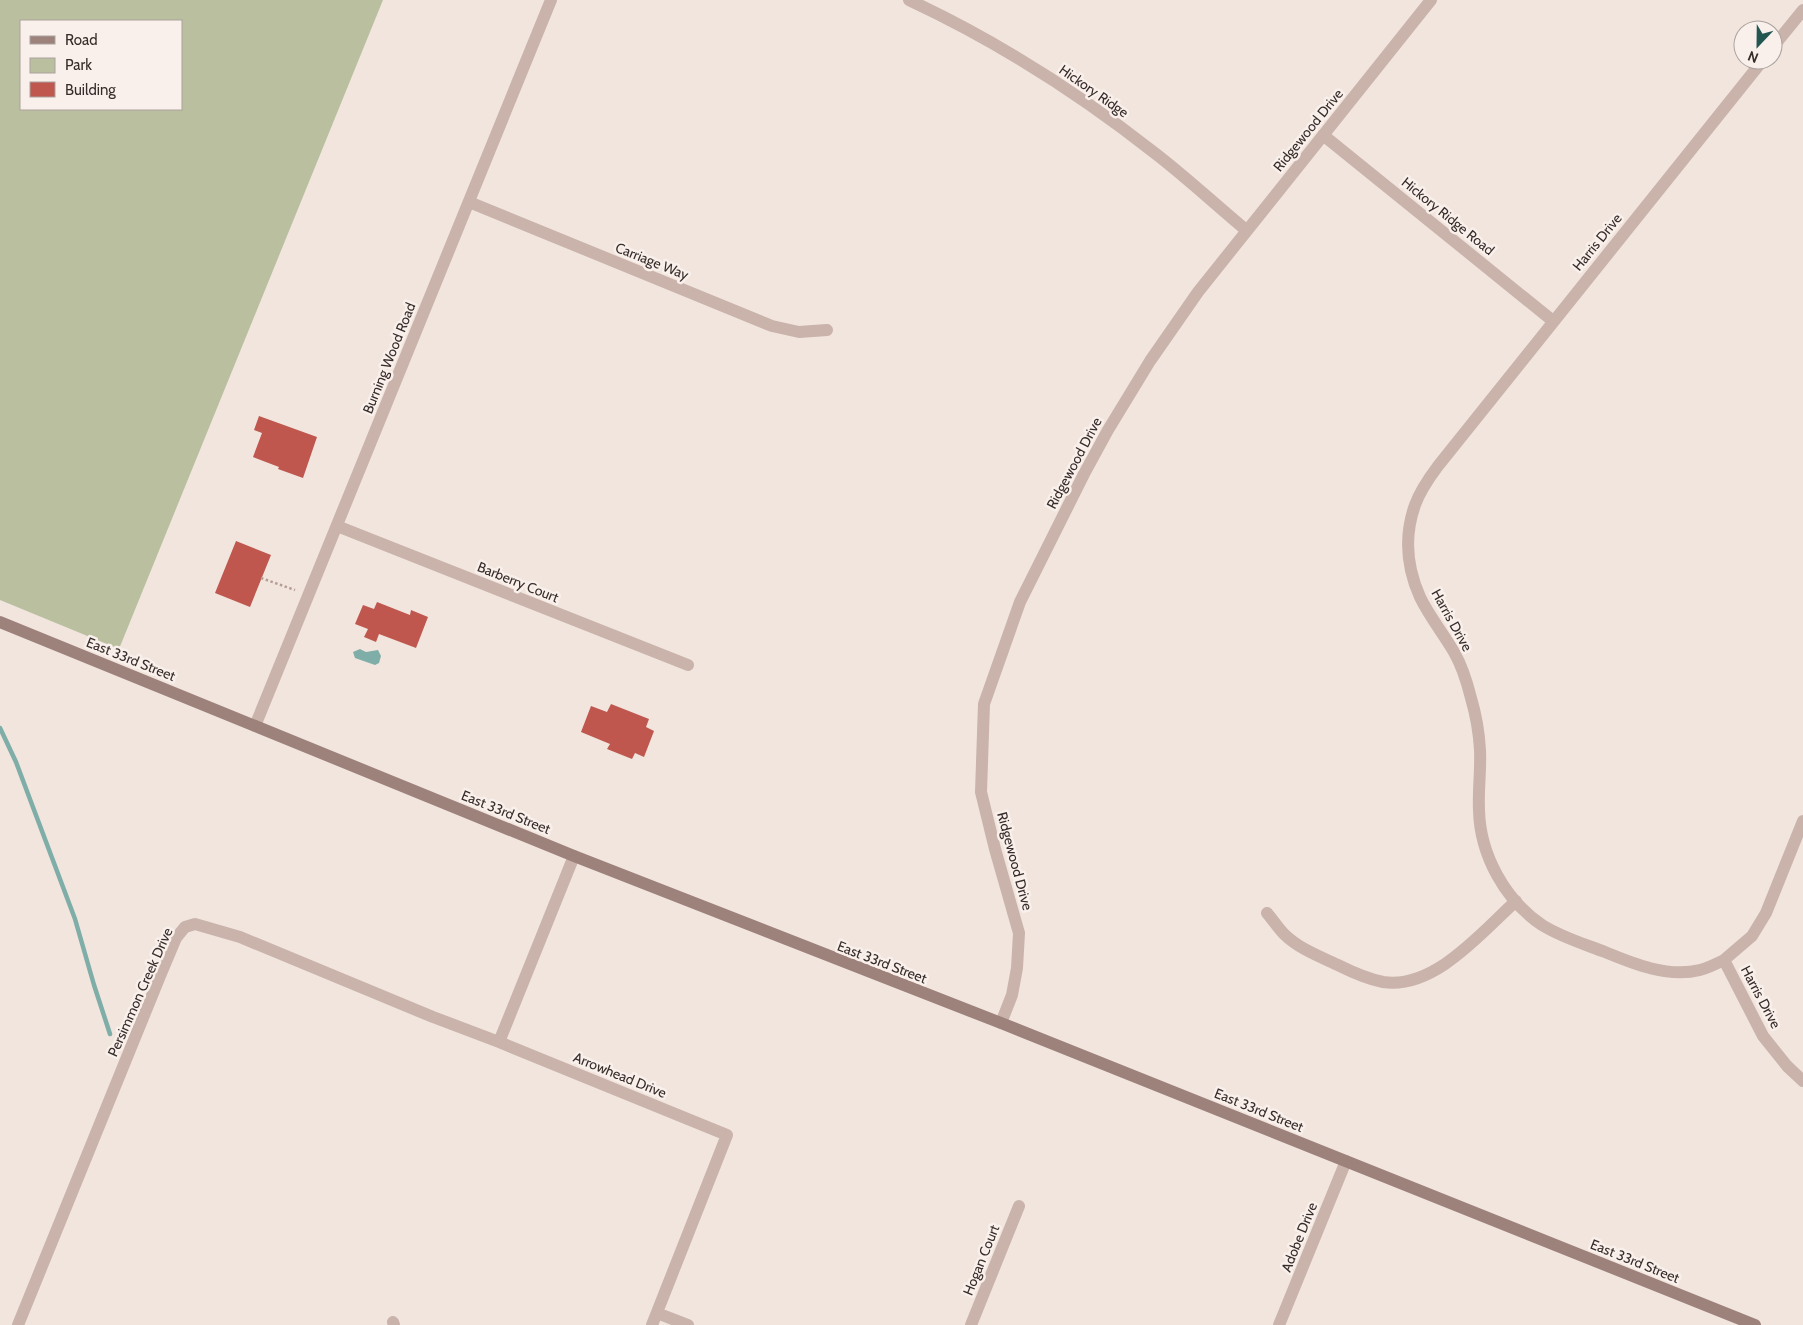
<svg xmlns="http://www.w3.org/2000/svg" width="1803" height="1325" font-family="Cabin,sans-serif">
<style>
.green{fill:#bac09f;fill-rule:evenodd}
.water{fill:#7fada7}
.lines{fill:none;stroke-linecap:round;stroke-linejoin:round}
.stream{stroke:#7fada7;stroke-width:4.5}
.building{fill:#bf574e}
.path{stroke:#b59d95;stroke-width:2.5;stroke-dasharray:2.5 2.5;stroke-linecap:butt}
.street{stroke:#c9b3ab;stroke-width:12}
.secondary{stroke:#9d827c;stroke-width:12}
.labels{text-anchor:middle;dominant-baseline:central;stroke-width:5;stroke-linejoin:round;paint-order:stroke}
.street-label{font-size:14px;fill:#372c2a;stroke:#f9f0eb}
</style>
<rect width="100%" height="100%" fill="#f1e5de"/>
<path class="green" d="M0,0H383L119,649L0,600ZM21,21H181V109H21Z"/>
<path class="water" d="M360,649L366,652L378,650L381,656L379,663L375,665L355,658L353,652Z"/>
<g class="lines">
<path class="stream" d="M0,728L16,762L75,919L94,985L110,1034"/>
</g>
<path class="building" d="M259,416L317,437L303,478L278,469L279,467L253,457L262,433L254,430Z
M236,541L271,555L250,607L215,593Z
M377,602L410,615L411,610L428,617L416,648L379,634L376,642L364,637L368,629L355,624L363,605L374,609Z
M611,704L649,719L646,727L654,731L644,757L635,753L632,759L607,749L610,744L581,732L591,706L607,712Z"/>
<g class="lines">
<path class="path" d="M261,578L295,590"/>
<path class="street" d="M909,0C997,41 1080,94 1156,154C1187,178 1216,205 1246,230
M1773,47L1803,10
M1763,60L1438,466C1429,478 1420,491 1415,505C1404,536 1407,568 1420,597C1429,616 1443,633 1454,652C1462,666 1467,682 1471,698C1476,715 1479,732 1480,750C1481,770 1478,790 1479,810C1480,855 1505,900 1542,925C1561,937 1584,944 1605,952C1634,964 1668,978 1700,970C1708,968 1716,964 1724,960L1763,1036L1787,1066L1803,1081
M1323,135L1553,321
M469,202L772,326L799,332L827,330
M337,526L688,665
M255,726L551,0
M574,856L499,1042L727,1135L652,1325
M1267,913C1273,920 1278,928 1284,934C1299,949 1321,957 1340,966C1354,973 1368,979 1383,982C1434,990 1482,932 1516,901
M1724,960L1752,936L1766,913L1803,821
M1001,1023L1012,995L1017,968L1019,933L995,849L981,792L984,704L1020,602L1084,474L1108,430L1150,361L1198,292L1431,0
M657,1313L688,1325
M393,1322L394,1325
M18,1325L160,976L176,938L185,927L195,924L240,937L433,1017L499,1042
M971,1325L1019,1206
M1279,1325L1346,1161"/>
<path class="secondary" d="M0,622L574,856L1001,1023L1755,1325"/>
</g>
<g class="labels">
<g class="street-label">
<text transform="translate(1094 91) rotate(35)">Hickory Ridge</text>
<text transform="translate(1308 130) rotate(-51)">Ridgewood Drive</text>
<text transform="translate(1448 216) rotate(39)">Hickory Ridge Road</text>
<text transform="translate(1597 242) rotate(-51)">Harris Drive</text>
<text transform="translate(652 261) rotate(22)">Carriage Way</text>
<text transform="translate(389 358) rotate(-68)">Burning Wood Road</text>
<text transform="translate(1074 463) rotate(-62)">Ridgewood Drive</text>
<text transform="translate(518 582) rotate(22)">Barberry Court</text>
<text transform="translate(1452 620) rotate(61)">Harris Drive</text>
<text transform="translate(131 659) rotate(22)">East 33rd Street</text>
<text transform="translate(506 812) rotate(22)">East 33rd Street</text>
<text transform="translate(1015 861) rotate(75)">Ridgewood Drive</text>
<text transform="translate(882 962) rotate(21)">East 33rd Street</text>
<text transform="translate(140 992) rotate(-66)">Persimmon Creek Drive</text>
<text transform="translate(1761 997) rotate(62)">Harris Drive</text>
<text transform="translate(620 1075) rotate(22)">Arrowhead Drive</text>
<text transform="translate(1259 1110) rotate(22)">East 33rd Street</text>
<text transform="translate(1299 1237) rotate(-68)">Adobe Drive</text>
<text transform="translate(981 1260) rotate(-68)">Hogan Court</text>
<text transform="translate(1635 1261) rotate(22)">East 33rd Street</text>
</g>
</g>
<rect x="20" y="20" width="162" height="90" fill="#f9f0eb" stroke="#aba29e"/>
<rect x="30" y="36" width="25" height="8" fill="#9d827c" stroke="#aba29e"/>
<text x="65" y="45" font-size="15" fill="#372c2a">Road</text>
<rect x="30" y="58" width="25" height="15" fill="#bac09f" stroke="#aba29e"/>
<text x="65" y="70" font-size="15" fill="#372c2a">Park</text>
<rect x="30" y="82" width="25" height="15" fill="#bf574e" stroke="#aba29e"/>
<text x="65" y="95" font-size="15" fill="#372c2a">Building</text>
<g transform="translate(1758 45) rotate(202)"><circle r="24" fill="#f9f0eb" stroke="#aba29e"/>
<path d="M0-4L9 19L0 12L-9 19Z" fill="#215651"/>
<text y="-8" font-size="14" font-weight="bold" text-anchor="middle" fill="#372c2a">N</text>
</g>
</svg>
